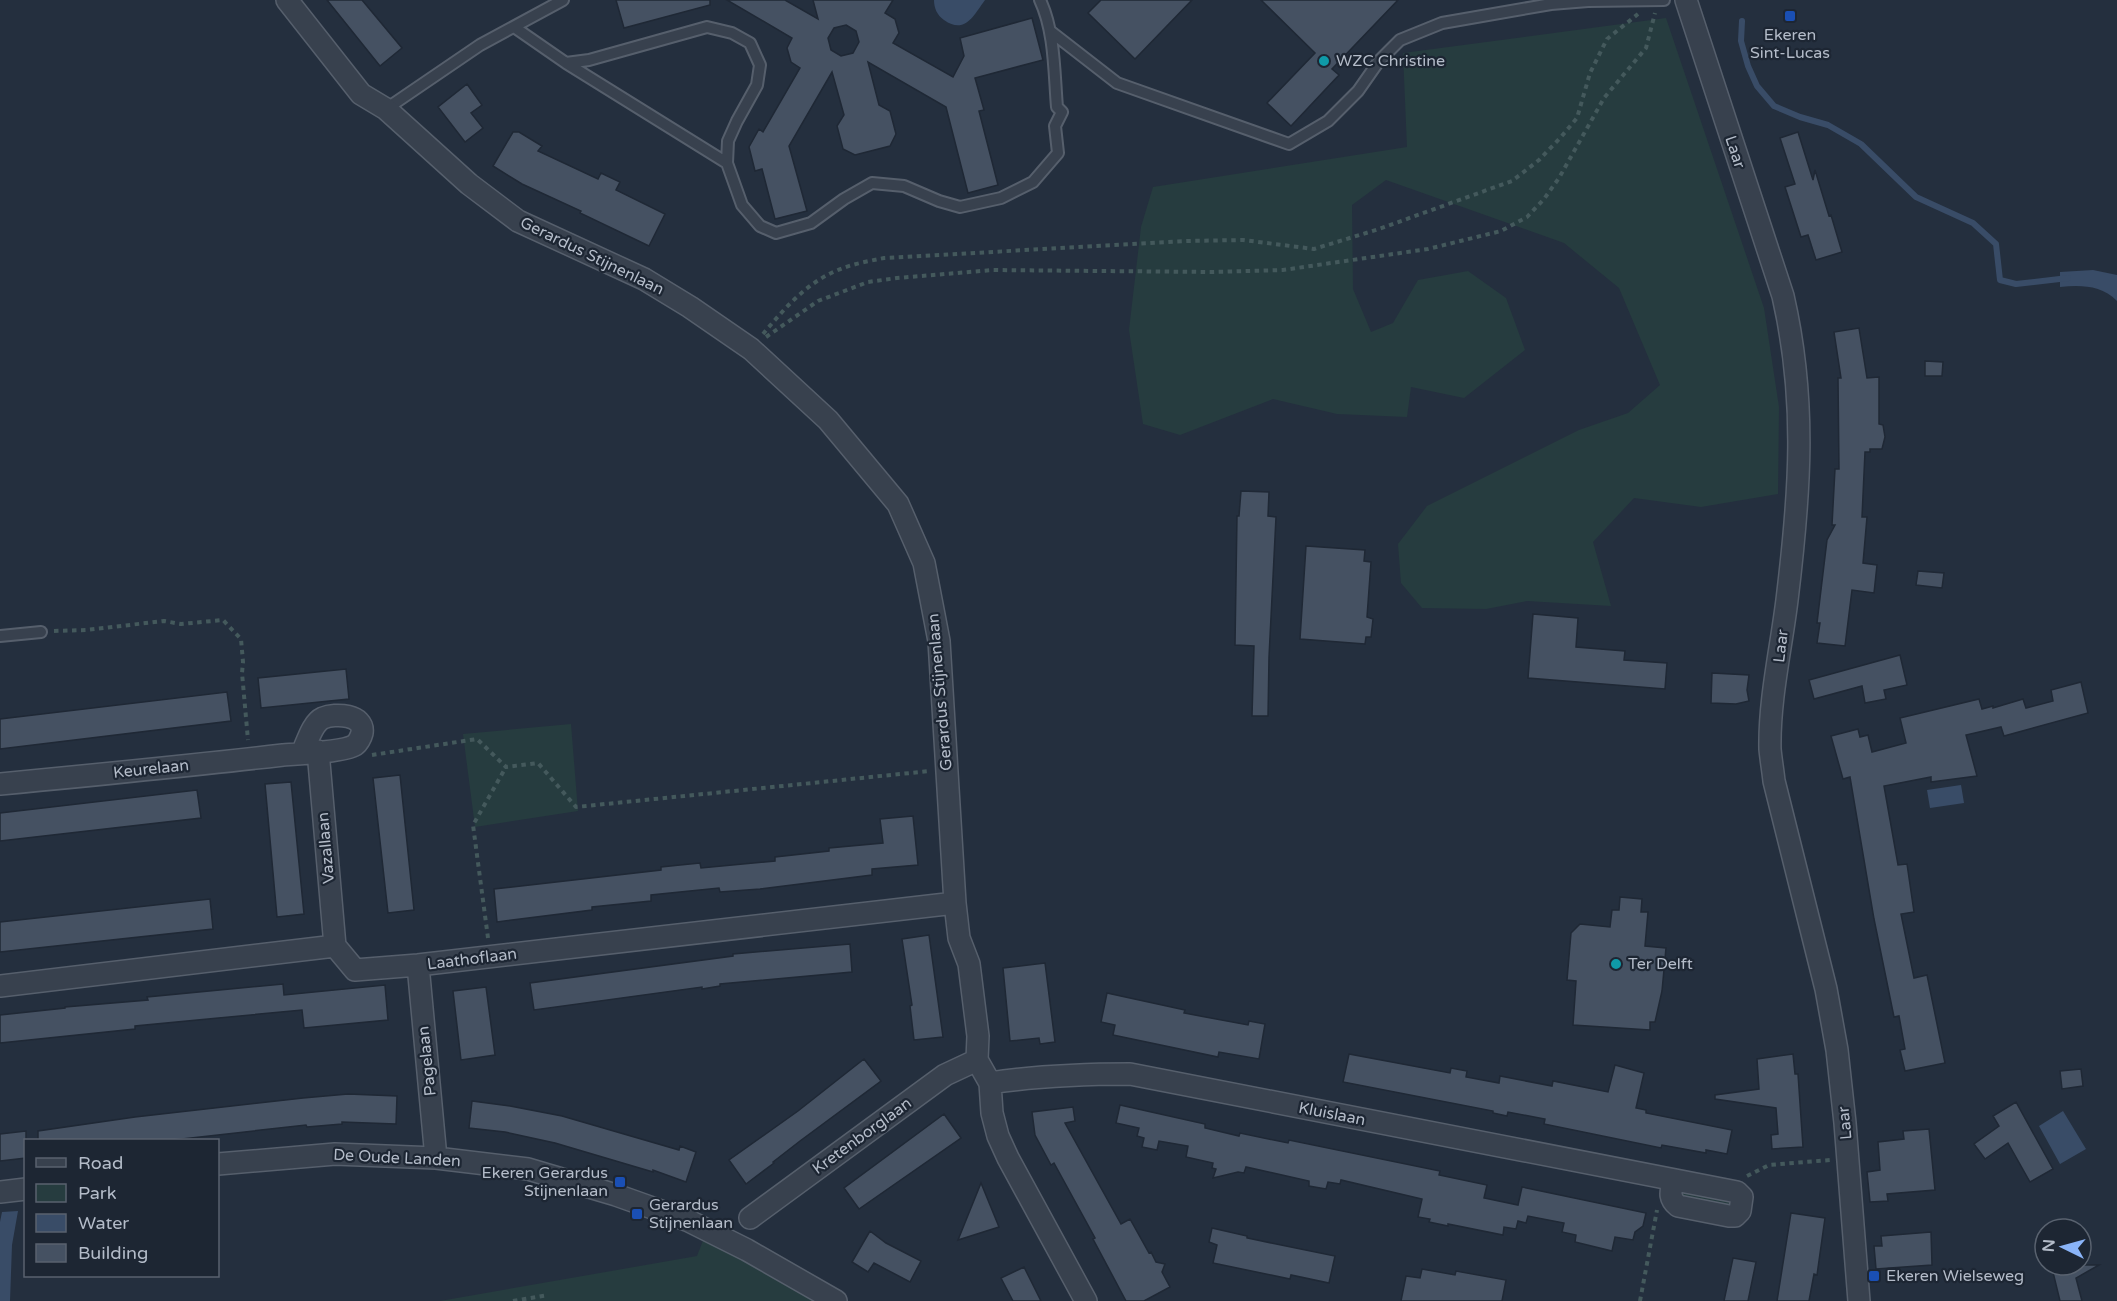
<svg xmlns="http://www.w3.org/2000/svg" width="2117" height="1301" font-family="'Varela Round',sans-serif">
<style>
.green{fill:#263c3f}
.water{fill:#394c67}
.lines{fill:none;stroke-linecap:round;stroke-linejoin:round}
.stream{stroke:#394c67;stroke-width:6}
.building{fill:#455162;stroke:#1f2835;stroke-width:1.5;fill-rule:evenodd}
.lane-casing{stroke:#565f6c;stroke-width:14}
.street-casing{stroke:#565f6c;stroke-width:24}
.path{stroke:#44595c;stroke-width:4;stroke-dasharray:4.5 4.5;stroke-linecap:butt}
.lane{stroke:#38414e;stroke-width:10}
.street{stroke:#38414e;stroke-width:21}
.transit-dot{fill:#1a4fb4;stroke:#1d2633;stroke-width:2}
.culture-dot{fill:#0f9aa8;stroke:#1d2633;stroke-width:2}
.labels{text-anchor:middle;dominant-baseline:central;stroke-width:4.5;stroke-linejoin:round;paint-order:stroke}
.poi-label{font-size:16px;fill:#b4bcc9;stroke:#1d2633;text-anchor:start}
.street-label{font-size:16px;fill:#b4bcc9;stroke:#1d2633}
</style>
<rect width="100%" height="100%" fill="#242f3e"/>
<path class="green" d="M1666,18L1764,308L1779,407L1778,494L1701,507L1634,498L1593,542L1611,606L1527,601L1486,609L1422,608L1401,583L1398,544L1427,506L1579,430L1628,413L1660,385L1619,288L1564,243L1386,180L1352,205L1353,289L1371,332L1393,323L1418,280L1468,271L1506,298L1525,350L1464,398L1411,387L1407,417L1337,414L1273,399L1180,435L1143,424L1129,330L1141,227L1153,187L1407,147L1403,53Z
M571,724L578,811L475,827L463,734Z
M1685,1190L1727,1198L1732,1203L1731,1206L1686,1201L1682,1196Z
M704,1238L819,1301H440L697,1256Z"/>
<path class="water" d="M934,0H985C974,15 965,35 944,20C937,15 934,8 934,0Z
M2093,270L2117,275V301C2101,285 2081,285 2060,287V272Z
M1961,785L1964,803L1930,808L1927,790Z
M2063,1111L2086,1149L2060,1164L2039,1126Z
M18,1211L12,1245L10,1301H0V1222L2,1212Z"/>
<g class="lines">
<path class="stream" d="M1742,21L1741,41L1748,66L1757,86L1774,106L1800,117L1828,125L1861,144L1916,197L1973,223L1996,244L2000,280L2016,284L2068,278"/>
</g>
<path class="building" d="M327,0H362L402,48L380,66Z
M616,0H710V5L624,28Z
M727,0H785L818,19L813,0H893L885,13L895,19L899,33L893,43L953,77L964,56L960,38L1032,18L1043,60L975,78L984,110L979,111L998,185L968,193L946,107L868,62L879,105L890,111L896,134L890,146L855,155L843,149L837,126L844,115L832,72L789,146L807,211L775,219L762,169L755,171L749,147L759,129L763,132L800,68L791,62L787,48L792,38ZM846,25L856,31L859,42L853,53L841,56L831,50L828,38L834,28Z
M1101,0H1192L1135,59L1088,13Z
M1261,0H1398L1332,69L1339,75L1291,126L1267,103L1315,53Z
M467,84L482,105L471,113L483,128L465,142L438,107Z
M513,132H519L542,146L538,151L598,179L601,173L620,182L616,190L665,214L649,246L580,213L581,211L522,184L493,166Z
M1798,132L1813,180L1815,170L1829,216L1831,215L1842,252L1816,260L1808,235L1801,237L1785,187L1795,184L1780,138Z
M1859,328L1867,378L1879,377V424L1883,425L1885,437L1882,449H1870V452H1865L1862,517H1867L1863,563L1877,565L1874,593L1852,590L1845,646L1817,643L1820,623H1817L1827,540L1835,525H1832L1835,469H1839L1838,378H1841L1834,332Z
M1925,361L1943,362L1942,376H1925Z
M1241,491L1269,492L1268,516L1276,517L1269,657L1268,716H1252L1254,646L1235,645L1237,516H1239Z
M1306,546L1365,550L1364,561L1371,562L1367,617L1373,619L1371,637H1366L1365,644L1300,639Z
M1918,571L1944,573L1942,588L1916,585Z
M1533,614L1578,618L1576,647L1625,651L1624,660L1667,663L1665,689L1528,678Z
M1900,655L1907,685L1884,690L1886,699L1865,703L1862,686L1814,699L1809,680Z
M346,669L349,699L261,708L258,678Z
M1712,673L1749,675L1747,690L1749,701L1736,704L1711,703Z
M2081,682L2088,713L2004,736L2001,727L1966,735L1977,776L1931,782V777L1884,786L1898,865L1907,864L1914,912L1901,914L1914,978L1927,975L1945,1063L1905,1071L1900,1050L1905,1049L1899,1016L1894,1017L1874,919L1850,777L1843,779L1831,736L1858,729L1860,737L1868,735L1872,752L1906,743L1900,718L1979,699L1982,709L1993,706V708L2023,699L2026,708L2053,701L2051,690Z
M227,692L231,721L0,749V719Z
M400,775L414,910L388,913L373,778Z
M291,782L304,914L277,917L265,784Z
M197,790L201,818L0,841V813Z
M913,816L918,865L872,869V875L760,889L720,892L719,888L651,895V901L592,907V910L497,922L494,889L661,870V867L680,865L700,863L701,868L775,861V857L829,851V848L883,843L880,819Z
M1620,897L1642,899L1641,912H1648L1645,946L1666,948L1662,991L1655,1022H1650V1030L1573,1025L1576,981L1567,980L1571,933L1580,924L1610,927L1612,910H1619Z
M210,899L213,929L0,952V922Z
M929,935L943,1037L914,1040L910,1006L912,1005L902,939Z
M850,944L852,972L720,984V986L702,989V987L534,1010L530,983L733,956V954Z
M1045,963L1055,1042L1040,1044L1039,1038L1010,1041L1003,968Z
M283,984L284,995L385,985L388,1020L304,1028L302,1010L135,1026V1029L0,1043V1015L65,1008V1007L148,1000L147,997Z
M486,987L495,1055L461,1060L453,991Z
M1107,993L1185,1010L1184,1013L1248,1025L1249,1021L1265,1024L1259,1059L1219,1052L1218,1057L1113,1035L1115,1025L1101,1022Z
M1349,1054L1450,1073L1451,1068L1467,1071L1466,1077L1499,1083L1500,1076L1552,1086L1553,1081L1608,1092L1615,1065L1644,1073L1636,1108L1646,1110V1113L1732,1130L1727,1154L1706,1150V1153L1662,1145L1661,1148L1544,1124L1545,1119L1508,1112L1507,1116L1493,1113V1111L1343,1082Z
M1793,1054L1795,1074H1798L1803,1147L1772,1149L1771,1135L1778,1134L1776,1108L1715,1099V1095L1759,1089L1757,1059Z
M864,1059L881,1081L800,1141L773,1162L774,1163L746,1184L729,1160L798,1111Z
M2081,1069L2083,1086L2062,1089L2060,1071Z
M348,1094L397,1096L396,1124L342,1122V1124L307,1127L306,1125L173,1140H38V1131L135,1117L303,1098Z
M472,1101L510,1106L562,1116L679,1150L680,1146L696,1152L686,1182L653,1170V1172L555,1143L505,1132L469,1128Z
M2016,1102L2053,1169L2030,1182L2008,1143L1985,1159L1974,1144L1999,1126L1993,1116Z
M1120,1105L1205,1124V1128L1239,1136L1240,1133L1288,1143L1289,1140L1440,1171L1439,1175L1487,1185L1484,1198L1518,1205L1522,1187L1646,1213L1643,1226L1635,1232L1633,1240L1615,1237L1612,1251L1575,1242L1576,1235L1562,1232L1564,1223L1528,1216L1526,1223L1518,1221L1516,1229L1504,1227L1503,1235L1448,1224V1226L1429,1222L1430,1219L1418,1217L1422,1199L1341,1180L1340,1184L1328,1182L1326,1189L1309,1186V1181L1246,1167L1244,1173L1238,1172L1213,1178L1216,1169L1212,1168L1213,1163L1186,1157L1188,1146L1159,1141L1157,1150L1142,1147L1144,1138L1137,1136L1139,1128L1116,1123Z
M1073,1107L1075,1121L1065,1123L1121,1224L1130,1219L1149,1253L1151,1252L1156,1262L1165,1264L1162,1272L1170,1287L1144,1301H1126L1093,1239L1095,1238L1054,1163L1051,1165L1035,1135L1032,1112Z
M944,1114L961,1138L859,1209L844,1188Z
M1929,1129L1935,1190L1887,1194L1888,1201L1870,1202L1867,1172L1880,1170L1878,1142L1904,1139L1903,1131Z
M26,1131V1158L0,1161V1134Z
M981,1183L999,1227L958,1240Z
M1791,1213L1825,1218L1817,1275L1814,1274L1809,1301H1777Z
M1212,1228L1247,1236V1238L1335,1256L1329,1283L1291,1275L1290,1279L1213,1263L1217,1245L1209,1242Z
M870,1231L886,1243L921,1261L910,1282L874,1263L868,1272L852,1262Z
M1931,1232L1932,1265L1876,1269L1874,1246H1882L1881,1236Z
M1733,1258L1756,1262L1748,1301H1724Z
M2054,1265H2099L2076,1278L2082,1301H2060L2052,1268H2054Z
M1024,1267L1041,1301H1013L1001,1278Z
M1422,1269L1455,1275L1456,1271L1506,1280L1502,1301H1401L1406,1276L1420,1278Z"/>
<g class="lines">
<g class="lane-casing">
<path id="lane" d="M514,27L566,63L727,163L742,205L760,226L776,233L811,223L844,199L872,183L904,186L939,201L960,207L1001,198L1033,182L1058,153L1055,126L1062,112L1057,107C1054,72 1055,32 1040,0
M1050,31L1117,83L1289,144L1328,121L1358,91L1379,61L1400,40L1442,23L1551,4L1588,1L1664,0
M566,63L589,60L707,27L732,33L750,43L760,65L757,85L737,121L728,141L727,163
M386,109L480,45L563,0
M0,636L41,632"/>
</g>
<g class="street-casing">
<path id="street" d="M287,0L361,94L386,109L469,184L518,221L644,279L690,307L751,349L828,420L898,504L924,563L939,641L955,903L959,938L969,964L978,1036L977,1060L990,1083L992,1113L998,1136L1008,1158L1086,1301
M1686,0L1783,296C1807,401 1800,493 1787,600C1781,649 1769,700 1770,749C1771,760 1773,771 1774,781L1826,989L1837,1050L1845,1123L1859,1301
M318,751L335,946
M0,784C94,775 188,766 283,755C297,754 344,752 355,745C358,743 361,737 362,733C365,714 335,713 323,718C312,723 307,743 302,753
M418,965L436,1158
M0,986L335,946L355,970L418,965L955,903
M990,1083C1036,1076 1082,1074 1130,1074L1737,1192L1742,1197L1740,1211L1735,1216H1729L1678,1206C1668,1198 1671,1191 1673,1180
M218,1164L335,1154L436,1158L528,1169L616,1195L689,1221L747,1250L836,1301
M0,1192L26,1189
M750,1218L945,1075L977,1060"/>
</g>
<path class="path" d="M763,334C784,309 806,283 838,270C852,264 869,261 884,258L1187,241L1243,240L1314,249L1379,229L1512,181L1539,160L1561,137L1577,118L1590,73L1607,39L1638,14
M766,337L818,301L868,282L897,278L993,270L1210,272L1283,270L1428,249L1501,231L1527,217L1544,199L1559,178L1604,98L1646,48L1655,13
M54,631L86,630L164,621L181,624L223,620L241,639L243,662L242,673L248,740
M372,755L477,739L506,767L538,763L576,807L930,771
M488,938L473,825L506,767
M1747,1176L1769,1165L1830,1160
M513,1301L548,1295
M1640,1301L1657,1210"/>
<use href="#lane" class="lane"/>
<use href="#street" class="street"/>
</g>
<g class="transit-dot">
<rect x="1784" y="10" width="12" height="12" rx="3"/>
<rect x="614" y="1176" width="12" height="12" rx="3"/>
<rect x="631" y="1208" width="12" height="12" rx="3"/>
<rect x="1868" y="1270" width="12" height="12" rx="3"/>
</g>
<g class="culture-dot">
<circle cx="1324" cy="61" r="6"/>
<circle cx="1616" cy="964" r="6"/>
</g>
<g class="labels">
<g class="poi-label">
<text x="1790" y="35" text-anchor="middle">Ekeren<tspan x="1790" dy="18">Sint-Lucas</tspan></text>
<text x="1336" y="61">WZC Christine</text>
<text x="1628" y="964">Ter Delft</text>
<text x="608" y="1173" text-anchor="end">Ekeren Gerardus<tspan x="608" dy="18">Stijnenlaan</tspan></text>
<text x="649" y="1205">Gerardus<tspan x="649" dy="18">Stijnenlaan</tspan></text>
<text x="1886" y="1276">Ekeren Wielseweg</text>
</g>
<g class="street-label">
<text transform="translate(1735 152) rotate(72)">Laar</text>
<text transform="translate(592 256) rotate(26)">Gerardus Stijnenlaan</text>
<text transform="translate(1781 646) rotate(-83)">Laar</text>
<text transform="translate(940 692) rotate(-95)">Gerardus Stijnenlaan</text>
<text transform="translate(151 769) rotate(-6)">Keurelaan</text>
<text transform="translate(326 848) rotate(-95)">Vazallaan</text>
<text transform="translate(472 959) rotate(-7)">Laathoflaan</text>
<text transform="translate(427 1061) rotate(-96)">Pagelaan</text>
<text transform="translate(1332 1114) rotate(11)">Kluislaan</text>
<text transform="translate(1845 1123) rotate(-95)">Laar</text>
<text transform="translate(862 1136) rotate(-36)">Kretenborglaan</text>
<text transform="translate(397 1158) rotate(3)">De Oude Landen</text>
</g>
</g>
<rect x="24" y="1139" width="195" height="138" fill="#1d2633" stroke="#59626f" stroke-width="1.5"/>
<rect x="36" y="1158" width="30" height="9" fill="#38414e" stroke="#59626f" stroke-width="1.5"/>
<text x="78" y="1169" font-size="18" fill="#b4bcc9">Road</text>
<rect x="36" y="1184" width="30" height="18" fill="#263c3f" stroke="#59626f" stroke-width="1.5"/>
<text x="78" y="1199" font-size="18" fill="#b4bcc9">Park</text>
<rect x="36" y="1214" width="30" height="18" fill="#394c67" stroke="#59626f" stroke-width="1.5"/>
<text x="78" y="1229" font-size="18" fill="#b4bcc9">Water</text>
<rect x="36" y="1244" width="30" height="18" fill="#455162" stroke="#59626f" stroke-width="1.5"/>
<text x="78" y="1259" font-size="18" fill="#b4bcc9">Building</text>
<g transform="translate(2063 1247) rotate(275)"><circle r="28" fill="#1d2633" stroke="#59626f" stroke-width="1.5"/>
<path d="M0-4.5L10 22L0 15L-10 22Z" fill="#8ab4f8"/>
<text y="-9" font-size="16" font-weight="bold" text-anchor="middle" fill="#b4bcc9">N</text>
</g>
</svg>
